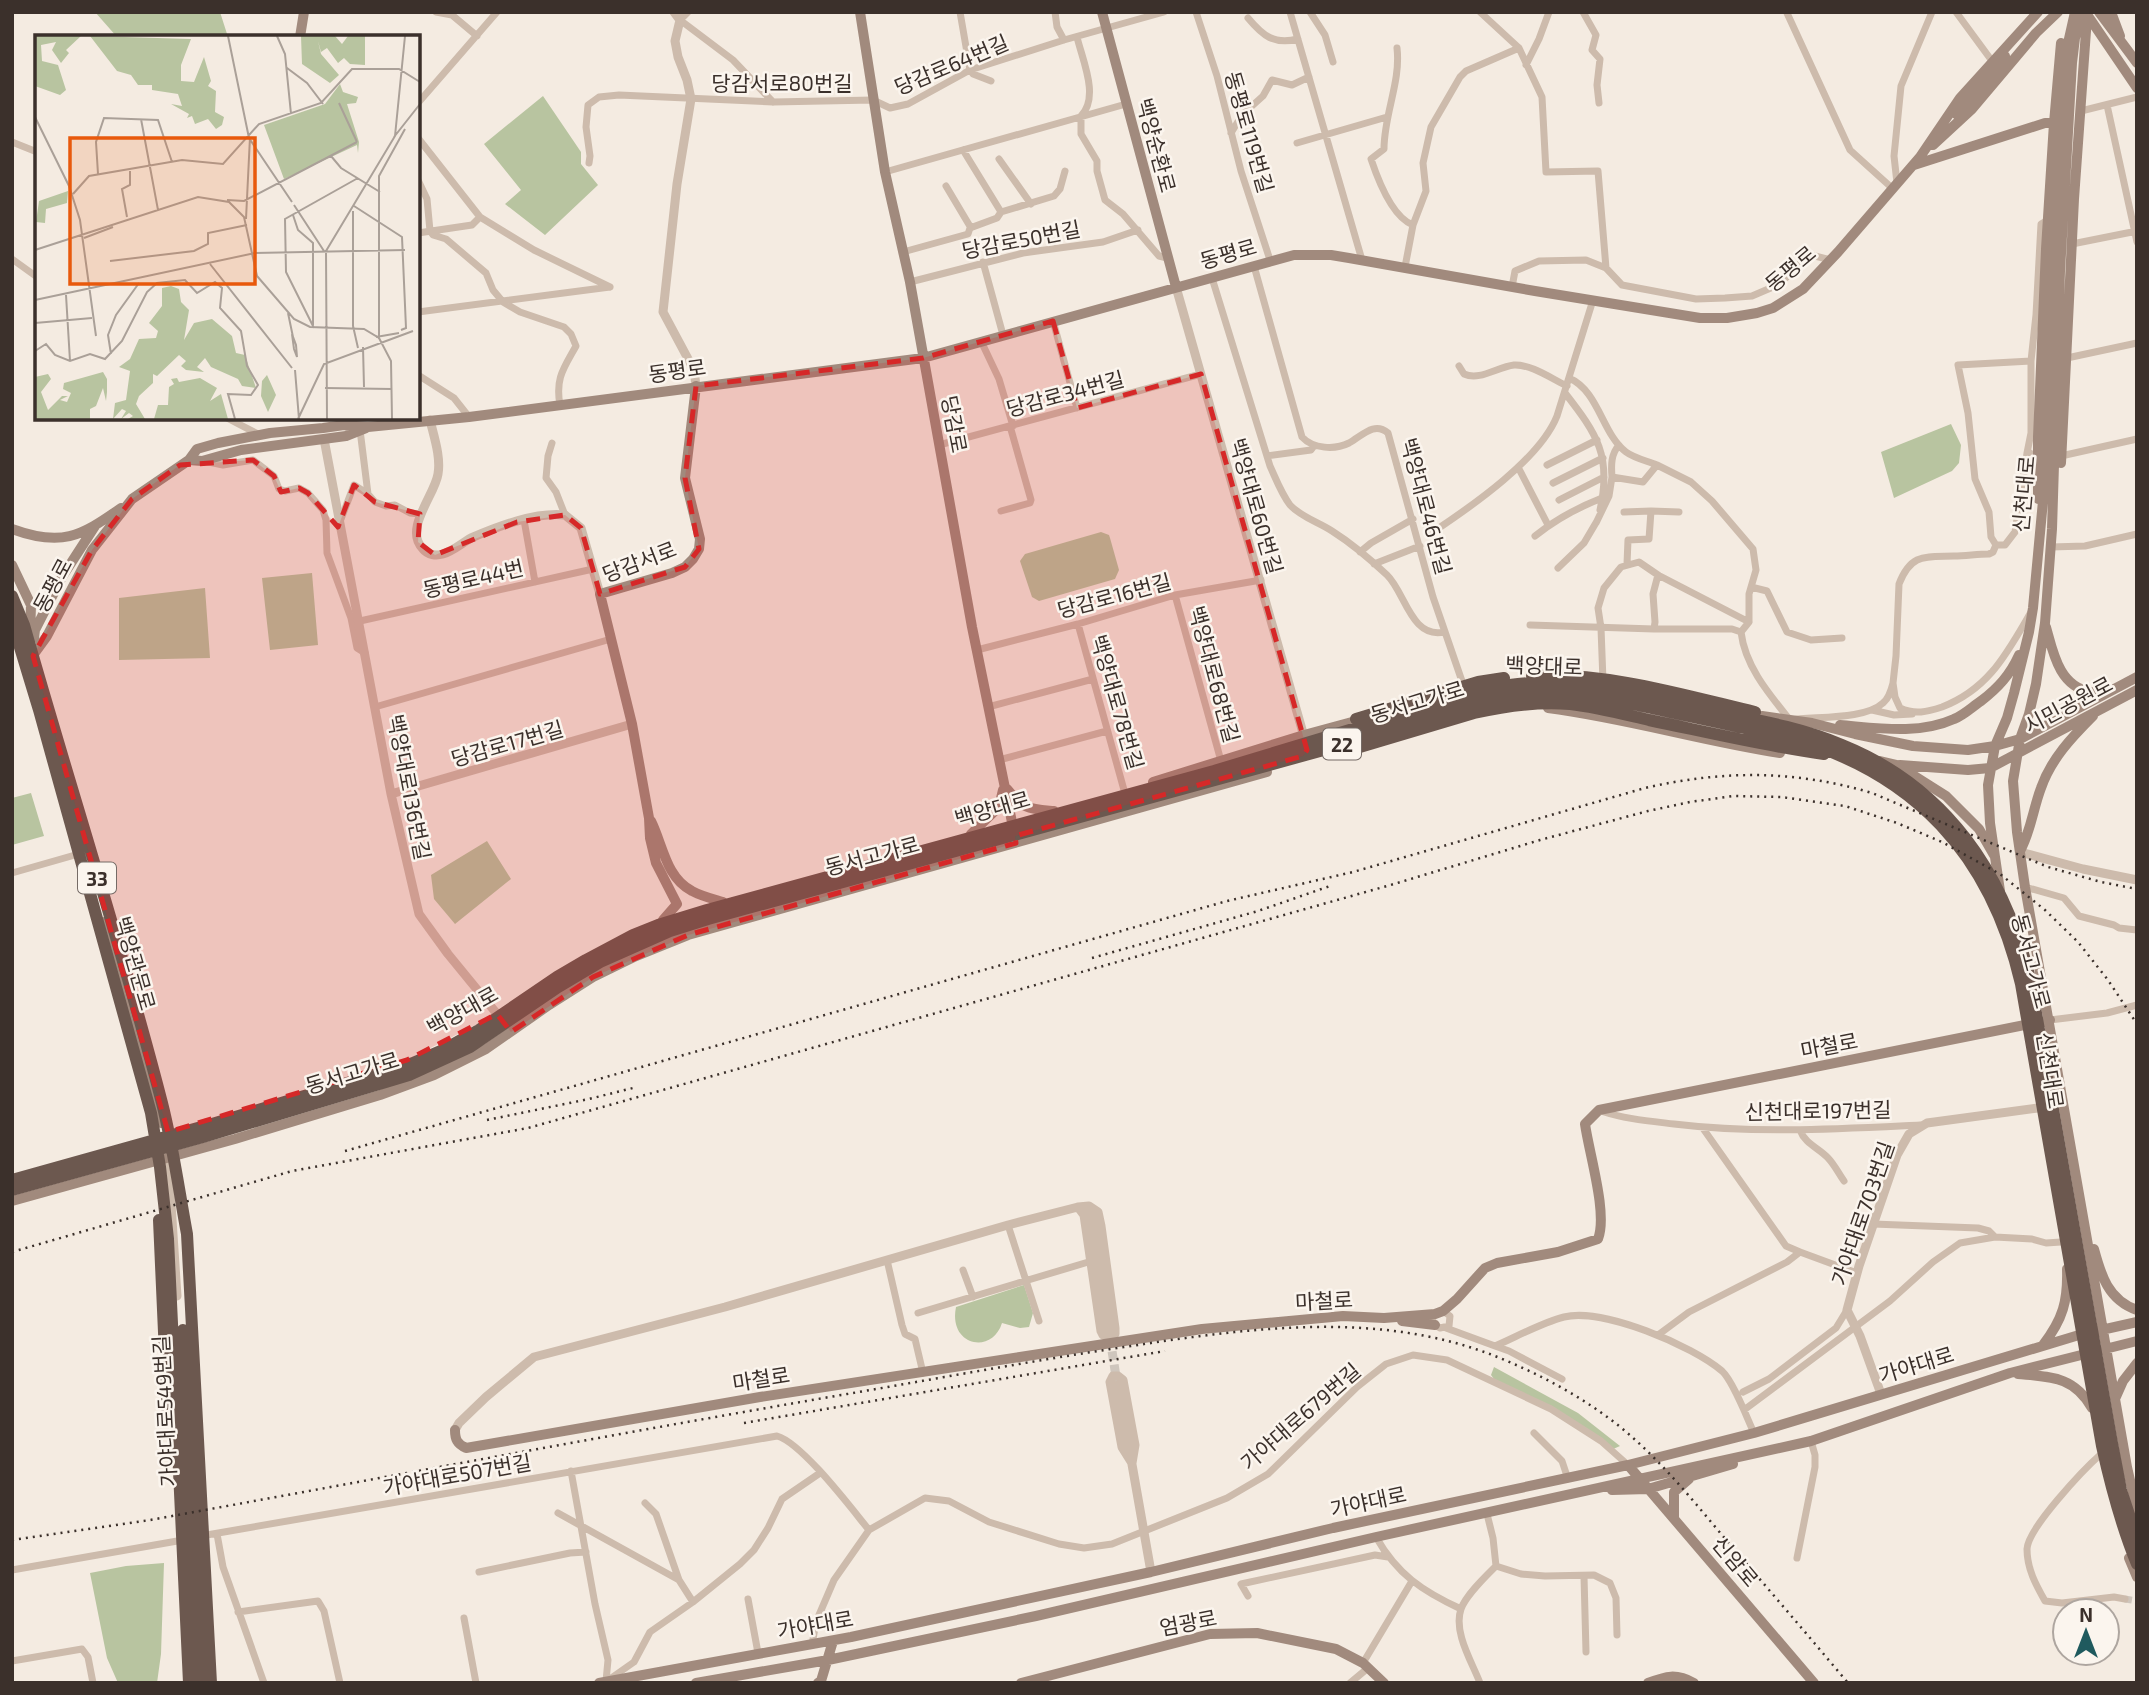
<svg xmlns="http://www.w3.org/2000/svg" width="2149" height="1695" font-family="'Exo 2','Noto Sans KR',sans-serif">
<style>
.green{fill:#b8c4a0}
.lines{fill:none;stroke-linecap:round;stroke-linejoin:round}
.minor-tunnel{stroke:#cfc6bd;stroke-width:7;stroke-dasharray:7 3.5;stroke-linecap:butt}
.tertiary-tunnel{stroke:#cfc6bd;stroke-width:9;stroke-dasharray:9 4.5;stroke-linecap:butt}
.minor{stroke:#cdbbac;stroke-width:7}
.tertiary{stroke:#cdbbac;stroke-width:9}
.secondary{stroke:#a18a7d;stroke-width:10}
.trunk{stroke:#6c584f;stroke-width:12}
.rail{stroke:#3b302b;stroke-width:2.5;stroke-dasharray:2 5;stroke-linecap:butt}
.marked{fill:#d62828;fill-opacity:0.2;stroke:#d62828;stroke-width:5;stroke-dasharray:14 9;stroke-linejoin:round}
.labels{text-anchor:middle;dominant-baseline:central;stroke-width:5;stroke-linejoin:round;paint-order:stroke}
.shield{fill:#fbf5ee;stroke:#756b66;stroke-width:2}
.shield-label{font-size:19px;font-weight:bold;fill:#3b302b}
.street-label{font-size:21px;fill:#3b302b;stroke:#fbf5ee}
.inset-road{fill:none;stroke:#aaa098;stroke-width:2}
.view{fill:#e8590c;fill-opacity:0.15;stroke:#e8590c;stroke-width:3.5}
.inset-edge{fill:none;stroke:#3b302b;stroke-width:3.5}
</style>
<rect width="100%" height="100%" fill="#f4ebe1"/>
<path class="green" d="M95,12H220L228,37H117Z
M543,96L581,152V164L598,185L545,235L505,204L521,190L484,144Z
M1951,424L1961,445L1959,463L1952,471L1894,498L1881,452Z
M1101,532L1109,535L1110,538L1119,570L1115,579L1039,601L1032,597L1020,561L1025,554Z
M312,573L318,645L270,650L262,578Z
M205,588L210,658L119,660V598Z
M31,793L44,836L12,845V798Z
M487,841L511,879L455,924L434,899L431,875Z
M1024,1285L1033,1313L1029,1327L1020,1328L1002,1323C992,1355 948,1346 956,1307Z
M1494,1367L1578,1413L1620,1446L1611,1450L1551,1409L1498,1384L1491,1375Z
M164,1563L161,1654L157,1683H118L107,1658L90,1573L126,1566Z"/>
<g class="lines">
<path class="minor-tunnel" d="M2125,1599L2137,1601"/>
<path class="tertiary-tunnel" d="M1110,1338L1117,1383"/>
<path class="minor" d="M436,12L452,15L477,36
M688,12L680,20L733,60L773,102
M960,12L970,70L973,74L991,81
M1055,12L1057,27L1064,40
M1196,12L1217,76L1241,171L1270,260
M1290,12L1362,260
M1310,12L1325,35L1333,62
M1480,12L1519,48L1542,97L1546,172L1598,171L1606,268
M1583,12L1596,35L1592,50L1600,59L1597,85L1599,103
M1956,12L1992,61
M1787,13L1850,150L1892,188
M1248,18C1263,36 1274,45 1298,39
M1077,37C1082,59 1100,97 1081,116V134L1097,161V171L1105,200L1123,214L1159,256L1167,258
M1397,48C1401,82 1384,114 1384,149L1371,159C1378,180 1392,217 1413,225
M1526,65L1539,39L1549,12
M418,103L497,12
M2107,105L2137,242
M2081,111L2137,97
M1231,133L1242,115L1263,96L1272,80L1292,85L1309,77
M418,138L480,217L534,250L610,287
M12,142L37,152
M1297,143L1387,117
M963,150L1001,212L1054,196L1060,189L1065,171
M999,159L1031,204
M589,163L590,156L586,127L588,105L599,97L619,95L773,102L873,100L890,108L908,104L970,70L1064,40L1164,12
M885,172L1126,104
M418,180L427,199L430,231L433,235L446,239L486,273L493,290L503,302L520,312L564,327L571,334L576,346C564,368 555,378 560,405
M1897,183L1894,156L1901,86L1932,12
M946,186L971,228
M418,233L472,225L480,217
M2072,244L2137,231
M903,252L968,234L970,228L997,218L1001,212
M12,259L37,277
M983,262L1003,335
M1254,266L1302,437C1313,449 1335,450 1349,443C1362,436 1374,421 1388,433L1433,597L1464,687
M1405,267L1413,225L1426,191L1423,163L1431,127L1460,77L1466,71L1519,48
M1212,278L1270,466C1276,479 1281,493 1290,505C1301,517 1318,522 1332,531C1351,543 1370,559 1387,575C1405,592 1411,639 1444,632
M910,282L1023,253L1103,242L1138,230
M1512,287L1515,271L1539,261L1586,260L1606,268L1622,285L1696,299L1725,298L1752,296L1773,287L1790,275L1803,260L1815,256L1831,260
M418,312L610,287
M1053,321L1077,408
M981,341L999,379L1013,426
M2067,358L2137,343
M1459,366L1464,374C1480,381 1497,367 1514,365C1531,364 1552,379 1567,386
M418,375L454,398L469,417
M1569,378C1599,391 1602,434 1626,452C1634,458 1647,461 1657,465
M1565,393C1597,434 1612,456 1600,510
M227,418L260,435
M360,430L368,494
M552,443L548,456L546,478L556,492L565,515
M939,445L1201,374
M2027,453L2031,433V361L2036,315L2041,224L2048,220
M1267,456L1311,450L1314,446
M2061,456L2137,439
M204,461L223,465L253,460L274,476L279,489L285,491L299,488L308,493L323,510L326,520L327,553L351,618L357,648L365,653
M1547,465L1597,440
M1518,467L1548,525
M1612,477C1611,465 1611,454 1619,445
M1553,483L1603,458
M1559,500L1604,477
M1001,511L1030,503L1031,500L1010,426
M1651,511L1679,512
M1624,512L1651,511L1649,539L1628,540L1627,564
M341,519L354,485L368,494L375,502L386,506L395,505L410,513L420,514
M524,520L535,582
M1596,523L1609,496L1612,477L1643,482L1657,465L1691,482L1712,501L1753,549L1756,570L1749,594V622L1741,632C1745,666 1769,694 1790,720C1814,716 1865,720 1883,703C1889,698 1891,691 1893,683
M1433,532C1472,506 1540,459 1557,416L1593,300
M1535,536C1555,520 1579,507 1602,498
M1996,545L1993,552L1989,554C1977,554 1966,556 1954,556C1925,557 1911,553 1899,584L1896,656L1893,683L1895,697L1900,708C1915,715 1927,712 1942,707C1989,689 2007,653 2031,612
M1996,545L1991,537L1989,512L1975,479L1968,413L1958,365L2031,361
M1996,545H2005L2015,532L2027,453H2030
M2051,547L2085,546L2137,534
M1360,552L1371,543L1413,519
M1374,564L1420,546
M1558,568L1584,543L1597,521
M1751,587L1767,591L1787,632L1811,640L1842,638
M1175,595L1221,761
M360,621L593,569
M1078,624L1124,790
M1530,625L1654,629L1655,622L1653,594L1658,575
M1654,629H1732L1741,632
M977,650L1078,624L1175,595L1261,580
M1603,681L1601,628L1598,608L1604,588L1621,567L1639,562L1658,575L1749,622
M375,707L611,639
M988,707L1093,679
M1872,710L1894,715L1912,714
M999,760L1107,731
M12,873L82,853
M2025,887L2064,898L2079,916L2114,925L2119,928L2137,930
M2050,1020L2107,1013L2137,1005
M1601,1111C1625,1119 1649,1121 1674,1124C1756,1134 1838,1129 1920,1125
M1702,1127L1786,1246L1800,1252
M1800,1130C1805,1144 1819,1148 1828,1158C1834,1164 1839,1174 1844,1181
M1873,1224L1978,1228L1989,1231L1995,1237
M1008,1225L1039,1321
M887,1260L902,1325L905,1334L915,1339L923,1373
M963,1270L973,1297
M918,1313L1095,1260
M1433,1321L1435,1325L1440,1328L1449,1326L1450,1316L1443,1311
M1446,1328L1495,1346C1516,1337 1541,1323 1564,1317C1602,1307 1693,1346 1722,1371C1733,1381 1747,1418 1754,1433
M1658,1335L1689,1312L1787,1262L1800,1252L1857,1273
M1495,1346L1509,1351L1562,1379
M1743,1392L1769,1379L1836,1328L1847,1310
M1744,1410L1890,1301L1933,1262L1960,1243L1995,1237L2032,1239L2046,1243L2061,1242
M1534,1433L1562,1461L1568,1479
M2101,1454C2084,1469 2028,1528 2027,1549C2027,1569 2036,1585 2045,1601L2062,1603L2114,1597L2125,1599
M571,1471L595,1604L608,1660L606,1681
M645,1503L656,1514L679,1580L693,1602
M558,1513L679,1580
M217,1534L223,1567L264,1683
M201,1536L777,1436C802,1443 851,1508 869,1530
M1376,1537C1397,1574 1422,1591 1461,1609
M1797,1558L1815,1467V1455L1811,1441
M1496,1566L1521,1574L1545,1576L1594,1575L1610,1583L1616,1598L1617,1635
M12,1570L183,1540
M479,1572L570,1553L586,1552
M1584,1576L1586,1652
M1248,1596L1241,1584L1375,1555L1388,1557
M748,1599L758,1653
M238,1612L318,1601L324,1611L340,1683
M464,1618L476,1683
M812,1645L816,1622L834,1580L869,1530L925,1498L949,1501L989,1522L1059,1544L1084,1548L1112,1544L1227,1498L1268,1474L1357,1387L1386,1364L1413,1355L1447,1360L1551,1409L1601,1441L1628,1465
M12,1661L82,1649L88,1657L93,1683
M1363,1663L1412,1581
M607,1681L634,1662L650,1632L693,1602L740,1564L754,1550L768,1528L782,1499L820,1473
M1350,1683L1368,1668
M1480,1683C1472,1662 1453,1632 1461,1609C1466,1595 1485,1577 1496,1566L1493,1538L1487,1514"/>
<path class="tertiary" d="M674,12L680,20L675,41L678,57L687,80L691,99L677,184L663,312L694,370L696,386
M1176,287L1305,740
M430,420C434,437 441,457 438,474C435,495 403,529 423,549C428,555 436,556 443,554C453,551 462,543 471,538C499,526 535,512 565,515L581,528L600,594
M324,439L391,794L419,914L448,954L502,1020
M391,794L632,724
M2020,852L2083,869L2137,880
M168,1158L177,1296
M1089,1206L1098,1212L1101,1226L1115,1328V1334L1111,1337L1103,1335L1101,1331L1084,1215L1078,1207Z
M1113,1376H1118L1123,1380L1135,1445L1132,1463L1122,1447L1110,1382Z
M1118,1385L1151,1572
M1881,1394L1860,1336L1847,1310L1859,1266L1897,1155L1909,1134L1927,1123L2038,1108
M455,1430L459,1423L486,1397L534,1357L725,1307L1008,1225L1078,1207C1088,1207 1090,1211 1093,1220L1109,1328"/>
<path class="secondary" d="M860,12L885,172L910,282L972,627L1014,832
M1102,12L1176,287
M2083,12L2075,38L2072,63L2060,271L2052,529L2045,623L2036,684L2029,714L2020,739L2013,781L2017,832L2025,887L2127,1467L2137,1511
M2099,12L2137,63
M2111,12L2120,36
M2086,13L2137,88
M300,37L304,12
M1956,114L2005,56
M1933,145L1972,109L2036,33L2058,12
M1914,165L2045,123H2054
M189,460L202,461L241,450L346,436L366,428
M2061,463L2074,199L2087,17
M2038,499V437L2046,249L2054,123L2061,43
M12,529C61,547 80,537 121,508
M12,565L31,605L30,637
M2046,627C2053,652 2059,687 2091,692C2096,692 2103,690 2108,690
M34,638L35,630L62,577L95,526
M31,658L47,636L92,550L132,499L189,460L197,449L218,443L270,433L323,428L344,425L368,427L469,417L923,358L1294,255H1331L1349,258L1535,291L1700,318H1727L1757,313L1773,308L1803,289L1838,252L1920,157L1960,98L2038,12
M1548,708C1626,718 1702,741 1780,753
M1762,716L1812,723L1855,734L1913,746L1968,750L1995,746L2020,739L2137,677
M1840,725C1877,728 1919,735 1954,719C1964,715 1972,707 1981,701C1998,688 2010,675 2019,655
M1880,761L1897,765L1946,796L1979,829L1994,855
M1900,765L1968,770L1990,768L2137,690
M1153,782L1304,735L1363,719
M1007,789C1024,810 1029,809 1054,811
M651,821C663,845 666,878 692,891C701,896 713,899 723,902
M971,834L999,807L1003,790
M2020,851C2031,831 2033,809 2041,788C2051,759 2072,737 2093,716
M2000,891L1990,823L1988,785L1995,746L2007,718L2014,693L2029,632L2033,608L2044,490L2054,241L2066,52L2075,12
M663,920L677,904L656,863L650,838L649,818L632,724L600,594L672,573L685,567L693,559L699,549L700,539L685,478L696,386
M104,922L161,1123
M12,1201L235,1139L380,1095L434,1075L486,1049L549,1005L593,977L636,956L688,935L1267,772
M2094,1249C2101,1275 2108,1300 2137,1310
M1402,1321L1435,1325
M2043,1345C2063,1319 2068,1301 2067,1269
M2018,1374C2051,1377 2074,1376 2092,1408
M2115,1399L2123,1381L2137,1363
M455,1430C455,1439 457,1444 466,1448L760,1397L1202,1329L1343,1316L1384,1318L1435,1314L1443,1311L1457,1299L1485,1268L1497,1263L1558,1252L1598,1239C1608,1214 1589,1153 1585,1124L1599,1110L2050,1020
M1628,1465L1814,1683
M1612,1490L1648,1489L1733,1464
M1674,1517V1492L1689,1479
M2129,1558L2137,1577
M599,1683L851,1637L1151,1572L1333,1528L1628,1465L1754,1433L2079,1335L2137,1322
M696,1683L828,1660L1036,1616L1376,1537L1811,1441L2010,1373L2137,1341
M818,1683L821,1681L833,1641
M1021,1683L1210,1634L1257,1633L1336,1649L1363,1663L1384,1683
M1648,1683C1666,1676 1676,1673 1694,1683"/>
<path class="trunk" d="M12,596L24,625C69,784 121,943 162,1103C173,1146 179,1191 187,1234L211,1683
M12,621L39,710L151,1113L160,1167L168,1239L189,1683
M1532,676C1607,672 1683,695 1755,712
M1356,719L1478,682L1504,678
M1343,752L1474,713C1505,706 1538,701 1570,704C1597,707 1623,714 1649,720C1707,732 1765,746 1824,754
M12,1180L212,1124L413,1063L443,1050L479,1030L557,977L586,960L633,935L658,925L707,910L1214,771L1479,691C1489,689 1500,686 1510,685C1571,676 1634,694 1693,707C1743,718 1795,725 1842,745C1946,787 2004,873 2030,979L2112,1443L2121,1490L2137,1539
M12,1190L203,1137L409,1075L470,1047L558,987L600,962L670,931L708,919L1320,751L1459,707L1513,695L1566,693L1614,700L1787,737C1915,772 1991,855 2021,984L2102,1446C2111,1487 2121,1525 2137,1564
M159,1220L168,1422
M183,1330L199,1683"/>
<path class="rail" d="M1092,958L1258,911L1333,885
M487,1120L589,1099L637,1087
M345,1151L1227,901L1353,872L1645,788C1723,770 1795,770 1872,793L2048,867L2101,882L2137,889
M12,1252L292,1171L528,1128L1394,884L1540,840L1648,811L1690,802L1733,796L1781,797L1845,806L1897,823L1942,842L2000,874L2045,910L2078,942L2108,980L2137,1024
M744,1423L1165,1351
M12,1540L150,1520C382,1478 614,1434 847,1394C941,1378 1036,1360 1131,1346C1256,1327 1387,1309 1507,1361C1547,1378 1585,1399 1619,1426C1665,1463 1701,1511 1739,1555C1776,1598 1812,1640 1848,1683"/>
</g>
<path class="marked" d="M1053,321L1077,408L1201,374L1307,750L1303,756L1015,836L1016,843L688,935L593,977L511,1032L497,1014L407,1060L168,1132L33,656L92,550L132,499L180,465L253,460L274,476L281,492L299,488L308,493L338,527L354,485L375,502L420,514L418,542L435,555L517,522L565,515L581,528L600,594L685,567L699,549L685,478L696,386L923,358Z"/>
<g class="labels">
<g class="shield">
<rect x="1323" y="728.5" width="38" height="31" rx="5"/>
<rect x="78" y="862.5" width="38" height="31" rx="5"/>
</g>
<g class="shield-label">
<text x="1342" y="744">22</text>
<text x="97" y="878">33</text>
</g>
<g class="street-label">
<text transform="translate(951 64) rotate(-23)">당감로64번길</text>
<text x="782" y="82">당감서로80번길</text>
<text transform="translate(1250 132) rotate(74)">동평로119번길</text>
<text transform="translate(1157 145) rotate(75)">백양순환로</text>
<text transform="translate(1021 239) rotate(-11)">당감로50번길</text>
<text transform="translate(1228 253) rotate(-16)">동평로</text>
<text transform="translate(1790 268) rotate(-40)">동평로</text>
<text transform="translate(677 370) rotate(-8)">동평로</text>
<text transform="translate(1065 393) rotate(-15)">당감로34번길</text>
<text transform="translate(955 424) rotate(79)">당감로</text>
<text transform="translate(2023 494) rotate(-85)">신천대로</text>
<text transform="translate(1257 506) rotate(74)">백양대로60번길</text>
<text transform="translate(1427 506) rotate(75)">백양대로46번길</text>
<text transform="translate(639 561) rotate(-21)">당감서로</text>
<text transform="translate(473 578) rotate(-13)">동평로44번</text>
<text transform="translate(52 585) rotate(-62)">동평로</text>
<text transform="translate(1114 595) rotate(-15)">당감로16번길</text>
<text transform="translate(1544 665) rotate(2)">백양대로</text>
<text transform="translate(1215 674) rotate(75)">백양대로68번길</text>
<text transform="translate(1417 701) rotate(-17)">동서고가로</text>
<text transform="translate(1118 702) rotate(74)">백양대로78번길</text>
<text transform="translate(2068 704) rotate(-28)">시민공원로</text>
<text transform="translate(507 743) rotate(-16)">당감로17번길</text>
<text transform="translate(410 787) rotate(79)">백양대로136번길</text>
<text transform="translate(992 808) rotate(-16)">백양대로</text>
<text transform="translate(872 855) rotate(-15)">동서고가로</text>
<text transform="translate(2032 961) rotate(75)">동서고가로</text>
<text transform="translate(136 963) rotate(74)">백양관문로</text>
<text transform="translate(462 1010) rotate(-29)">백양대로</text>
<text transform="translate(1829 1045) rotate(-11)">마철로</text>
<text transform="translate(2051 1070) rotate(81)">신천대로</text>
<text transform="translate(352 1072) rotate(-17)">동서고가로</text>
<text transform="translate(1818 1110) rotate(-1)">신천대로197번길</text>
<text transform="translate(1862 1213) rotate(-71)">가야대로703번길</text>
<text transform="translate(1324 1300) rotate(-3)">마철로</text>
<text transform="translate(1916 1364) rotate(-17)">가야대로</text>
<text transform="translate(761 1378) rotate(-9)">마철로</text>
<text transform="translate(164 1411) rotate(-93)">가야대로549번길</text>
<text transform="translate(1300 1416) rotate(-41)">가야대로679번길</text>
<text transform="translate(457 1474) rotate(-10)">가야대로507번길</text>
<text transform="translate(1368 1501) rotate(-12)">가야대로</text>
<text transform="translate(1736 1561) rotate(50)">신암로</text>
<text transform="translate(1188 1622) rotate(-11)">엄광로</text>
<text transform="translate(815 1624) rotate(-10)">가야대로</text>
</g>
</g>
<g transform="translate(35 35)">
<rect width="385" height="385" fill="#f4ebe1"/>
<path d="M0,1H46L31,15L34,18L26,28L17,15L21,7L6,10L7,26L23,30L31,55L25,60L0,51ZM55,1L156,4L146,30V46L159,47L169,22L176,46L173,51L181,56L180,77L189,82L187,90L181,94L173,84L160,89L157,81L152,83L154,79L136,69L147,71L143,59L117,55V50H103L96,40L82,36ZM266,1H300L307,9L313,1H342H330V30L315,29L309,23L303,28L292,13L286,17L283,6L286,19L304,40L295,48L267,29ZM305,49L308,57L323,62L321,68L312,69L324,107L323,118L322,110L249,144L229,90L290,69ZM33,156L32,168L11,174L10,188L1,187L4,166ZM136,251L144,254L146,267L154,275L149,305L159,288L177,284L197,301L201,318L210,320L221,353L207,351L203,344L176,332L170,323L162,332L169,337L151,335L146,331L151,326L144,320L122,341L118,339V348L104,361L101,369L110,384H93L98,381L94,378L86,384L91,376L87,374L78,384L80,368L91,365L95,336L84,332L95,324L104,304L121,303L123,296L114,288L127,271V253ZM68,337L72,344V357L71,366L68,353L61,371L55,374V384H0V342L13,339L16,344L6,357L13,375L27,361H33L25,365L32,367L36,358L28,354L29,348ZM232,340L241,360L233,377L226,361L227,346ZM142,343L144,347L165,343L182,353L175,366L186,359L193,384H119L123,370H133L134,352L139,349L136,344Z" fill="#b8c4a0"/>
<path class="inset-road" d="M193,1L214,103L257,167M242,1L250,19L256,79M252,33L272,48L288,69M304,68L322,107M0,82L34,151L45,185L61,301M106,84L123,175M359,102L385,69M296,121L306,133L345,157M63,139L61,107L69,83L123,85L137,127M38,159L54,141L147,125L188,129L224,89L286,68L317,34H364L385,47M192,165L209,166L322,107M259,170L289,216M319,171L367,202L371,293L366,295M318,176V291L323,313M258,180L263,195L278,208V216M92,182L87,154L95,150V136M211,184L215,102M49,203L78,192M0,215L163,162L194,167L209,182L222,241L259,284L275,292L329,294L344,303L356,326L357,384M278,218V290M75,226L159,216L173,209V198L212,190M175,229L257,333M31,260L35,326M0,265L220,218L370,215M253,278L258,302M0,288L57,283M279,293L251,237L250,184L323,143M257,299L261,310L262,322L259,314ZM341,302L364,298M344,304V141L370,94M328,312L329,352M0,316L11,309L20,320L35,326L55,319L70,324L87,306L112,257L122,248L150,245L162,258L180,247L187,253L185,273L206,296L212,331L223,350L216,360L193,359L200,384M76,319L73,300L81,280L104,248M260,335L264,384M290,353L357,354M263,384L289,329L378,296M292,384L291,216L360,101L370,1"/>
<path class="view" d="M35,103H220V249H35Z"/>
<rect width="385" height="385" class="inset-edge"/>
</g>
<rect width="2149" height="1695" fill="none" stroke="#3b302b" stroke-width="28"/>
<g transform="translate(2086 1632)"><circle r="33" fill="#fbf5ee" stroke="#aea6a0" stroke-width="2"/>
<path d="M0-5L12 26L0 18L-12 26Z" fill="#1f5a5e"/>
<text y="-10" font-size="19" font-weight="bold" text-anchor="middle" fill="#3b302b">N</text>
</g>
</svg>
